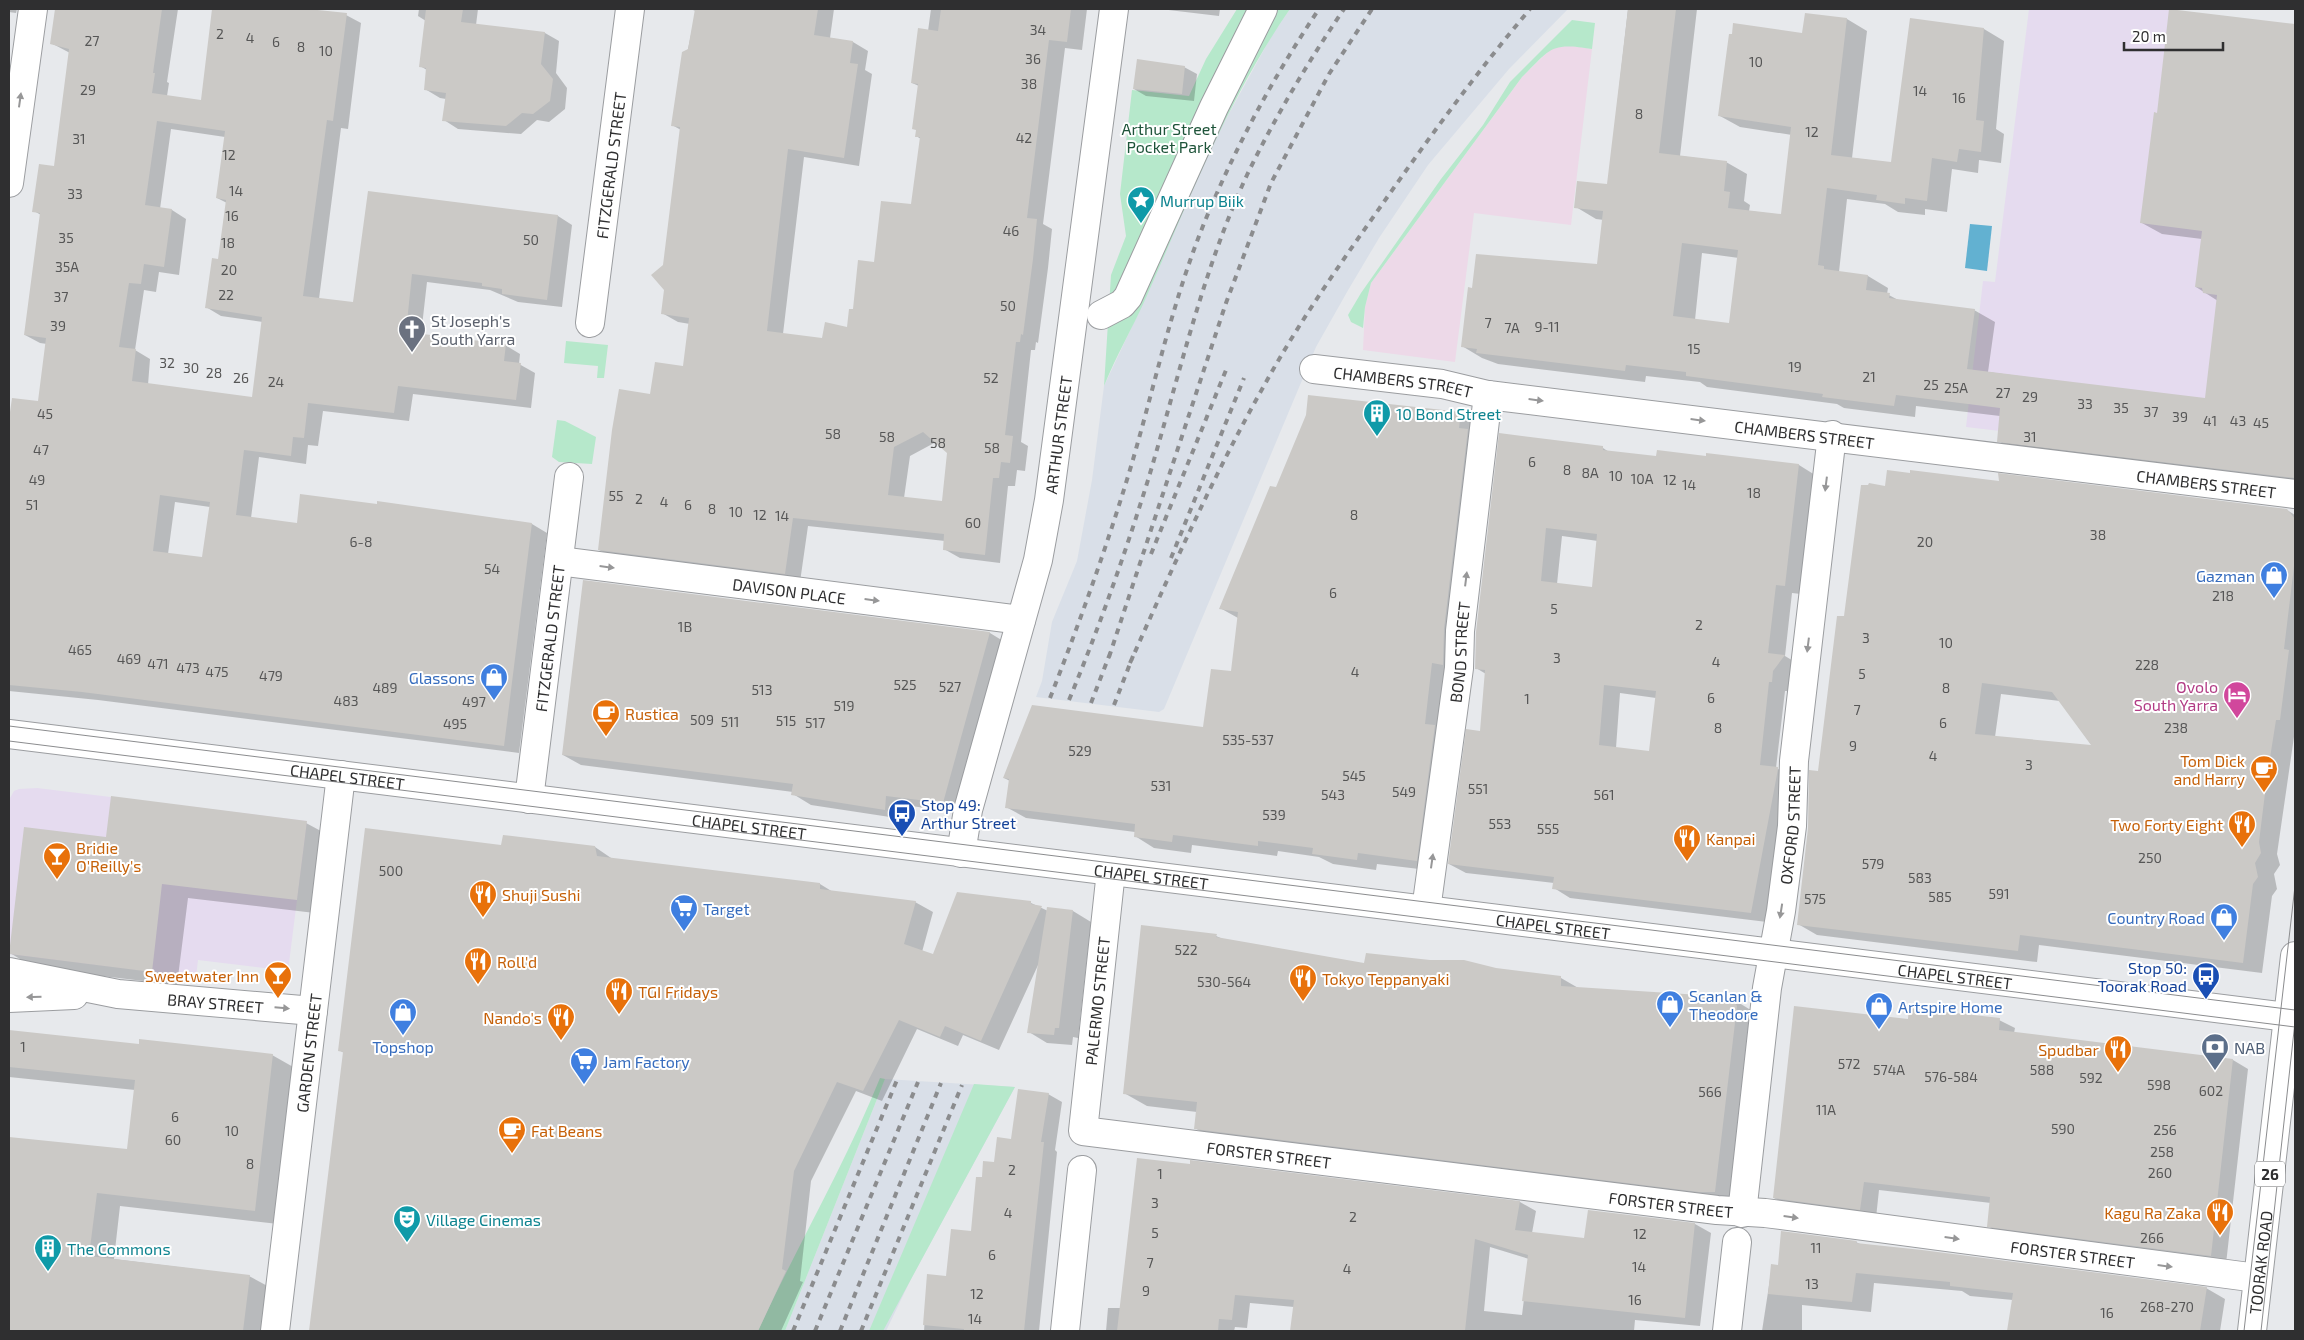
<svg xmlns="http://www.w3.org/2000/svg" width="2304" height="1340" font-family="'Exo 2',sans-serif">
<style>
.commercial{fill:#e5dbef}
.industrial{fill:#edd9e8}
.built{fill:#d9dfe8}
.green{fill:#b6e8cb}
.water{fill:#62b1d1}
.shadow{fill:#0003;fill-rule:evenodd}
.building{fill:#cbc9c6;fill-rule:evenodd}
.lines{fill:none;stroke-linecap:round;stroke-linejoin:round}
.minor-casing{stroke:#9b9da0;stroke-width:30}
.major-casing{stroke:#9b9da0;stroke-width:30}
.minor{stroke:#fff;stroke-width:28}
.major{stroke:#fff;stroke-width:28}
.tram{stroke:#8b8c8e;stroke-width:1}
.rail{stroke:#8b8c8e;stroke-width:4;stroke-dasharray:6 6;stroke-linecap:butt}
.oneway{fill:#979798}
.labels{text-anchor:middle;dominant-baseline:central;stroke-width:4;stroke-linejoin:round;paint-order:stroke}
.number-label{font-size:14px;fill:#565656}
.shield{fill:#fff;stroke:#6d6d6e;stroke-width:1}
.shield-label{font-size:15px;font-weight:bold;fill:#2f2f30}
.park-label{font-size:16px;fill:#1e543a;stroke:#fff}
.street-label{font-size:16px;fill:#2f2f30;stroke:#fff}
.culture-label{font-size:16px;fill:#0d838f;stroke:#fff;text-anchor:start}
.worship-label{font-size:16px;fill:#5b616d;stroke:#fff;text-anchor:start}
.shop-label{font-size:16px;fill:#366cbe;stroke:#fff;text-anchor:start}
.hotel-label{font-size:16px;fill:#b23c85;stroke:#fff;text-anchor:end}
.food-label{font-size:16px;fill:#c56008;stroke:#fff;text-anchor:start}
.transit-label{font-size:16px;fill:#164399;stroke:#fff;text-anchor:start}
.service-label{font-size:16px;fill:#4e5e75;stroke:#fff;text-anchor:start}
</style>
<rect width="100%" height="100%" fill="#e7e9ec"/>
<path class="commercial" d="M2029,9H2160L2295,25V466L1966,427L1983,281L1995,282Z
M37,788L307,821L288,971L198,960L196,977L9,954L10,798L14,791L19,789Z"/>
<path class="industrial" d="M1569,45L1592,49L1571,225L1474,213L1455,362L1363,350L1365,307L1371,283L1522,77L1552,48Z"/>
<path class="built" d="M1290,9H1568L1509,69L1428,165L1379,238L1347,292L1316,347L1164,709L1159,712L1036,697L1042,681L1052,622L1077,561L1092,480L1104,386L1144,301L1208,152L1272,35Z
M885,1079L1015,1087L911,1279L886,1331H785Z"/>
<path class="green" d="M1237,9H1290C1228,98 1189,201 1145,300C1132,329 1116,356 1104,386L1111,275L1126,236L1120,194L1132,90L1189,96L1206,59Z
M1572,20L1595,23L1592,49C1549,42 1551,49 1522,77L1371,283L1365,307L1363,328L1351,322L1348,315L1361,293L1441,179L1483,125L1510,82Z
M566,341L608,345L604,378H597L598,366L564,363Z
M557,420L565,421L596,437L592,464L559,462L552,457Z
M880,1078L885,1079L785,1331H758C797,1246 845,1165 880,1078Z
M974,1084L1015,1087L883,1331H869Z"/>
<path class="water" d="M1970,224L1992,226L1987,271L1965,268Z"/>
<path class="shadow" d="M9,9H17L16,13L9,12Z
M57,9H178L167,82L169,83L167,96L202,101L214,9H298L346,15L361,23L348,129L341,128L319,299L354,303L369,193L558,216L572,225L562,307L518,302L490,290L427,282L421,335L505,345L520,354L519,364L535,373L531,408L413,394L409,421L323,411L318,446L308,445L306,464L259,457L251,518L298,524H532L547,533L519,753L98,700L9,691V429L13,399L39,402L47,344L40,343L25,335L41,215L34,211L55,168L70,53L51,43ZM171,129L225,137L217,198L227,203L219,261L206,307L221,316L263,322L253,399L148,385L150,359L135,350L144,290L156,292L159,272L179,275L186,219L172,210L160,209ZM175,502L210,507L204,558L168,554Z
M419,9H478L476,25L545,33L559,41L556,73L567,88L565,109L549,122L537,120L521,134L458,129L444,120L446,99L440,98L425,89L427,70L420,66L426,21L418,16Z
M690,9H834L830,38L853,42L868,51L865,70L872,74L859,166L804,157L783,334L824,340L848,329L875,263L912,206L921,139L916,136L919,86L912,83L928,31L931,9H1087L1082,50L1065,48L1043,224L1052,229L1048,268L1038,343L1036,342L1035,350H1031L1021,442L1028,446L1025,471L1017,470L1015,486H1008L1000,563L960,558L944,549L945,541L808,526L800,582L615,558L599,550L652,395L684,367L690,324L678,322L662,313L665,289L664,266L681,130L672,125L696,11ZM936,442L948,453L944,502L904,498L910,456Z
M1160,9H1220L1219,16Z
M1628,9H1697L1680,156L1726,162L1747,174L1744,201L1750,205L1749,211L1782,215L1792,135L1740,127L1720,116L1804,34L1847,19L1867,31L1852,158L1893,163L1911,20L1984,29L2004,41L1996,129L2004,134L2001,163L1979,160L1978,173L1952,169L1947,212L1925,209V215L1898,212L1885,204L1847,199L1839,272L1868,276L1888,288L1887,294L1900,301L1974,310L1995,322L1988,372L2207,400L2218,301L2196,287L2202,239L2162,234L2142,223L2158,114L2170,11L2295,25V486L2019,453L1999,441L2000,416L1916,406L1915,417L1844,408L1837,404L1707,387L1700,382L1646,376L1645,382L1498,364L1482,358L1462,346L1598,266L1604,220L1596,219L1576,207L1608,186ZM1702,253L1739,258L1730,325L1695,320Z
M1184,67L1197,74L1194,101L1146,96L1134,89Z
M1460,414L1480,425L1436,871L1377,864L1376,870L1333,864L1319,857L1278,851L1277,856L1192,845L1191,853L1154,848L1135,836V832L1026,818L1006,807L1010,781L1004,778L1205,729L1232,672L1238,618L1220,608L1277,488Z
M1500,434L1603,448L1609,452L1657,458L1707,457L1799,465L1815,475L1801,594L1792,593L1785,656L1800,665L1789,681L1788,691H1785L1776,768L1794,777L1767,922L1570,898L1554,888V883L1466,873L1449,864L1481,732L1486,674L1476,668ZM1562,536L1598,541L1593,588L1557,584ZM1620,693L1656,698L1650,752L1616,748Z
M2000,483L2287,510L2295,515V730L2277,854L2280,865L2274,874L2277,889L2272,896L2262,973L2039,945L2037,962L1817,935L1798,924L1819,773L1845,618L1886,487ZM2001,694L2060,701L2093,747L1995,737Z
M584,581L990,633L1008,644L961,813L904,805L903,819L811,805L793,794V792L581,765L563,755Z
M306,823L332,837L323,914L188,898L177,985L35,968L10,953L107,839Z
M502,846L595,847L614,860L820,884L833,892L915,902L933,912L922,952L933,955L1031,903L1048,911V908L1073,911L1091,922L1078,1038L1073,1037L1072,1045L1047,1043L1029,1032L1039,963L999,1050L963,1035L958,1046L917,1029L882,1101L856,1091L811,1181L800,1281L803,1282L781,1331H310L344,1053L339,1050Z
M1216,936L1223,939L1365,964L1496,970L1561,978L1580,989L1731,998L1754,1012L1737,1204L1218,1142L1195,1128L1197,1112L1147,1106L1124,1093Z
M1909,1020H1999L2015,1028L2014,1033L2233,1060L2248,1069L2226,1264L2004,1235L1988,1226L1991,1203L1879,1190L1876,1218L1789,1206L1774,1198Z
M9,1031L140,1045L272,1055L295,1068L278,1224L120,1206L114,1259L249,1276L273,1289L267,1331H9V1138L128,1150L135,1090L9,1077Z
M1048,1094L1062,1102L1055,1150L1057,1152L1039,1331H924L928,1275L947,1277L972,1233L983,1179Z
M1191,1162L1520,1202L1536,1211L1532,1233L1586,1240L1589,1211L1695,1224L1711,1233L1700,1326L1635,1320L1634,1331H1291L1294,1307L1250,1303L1247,1328L1235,1327L1234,1331H1106L1108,1308H1121ZM1490,1247L1529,1259L1522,1315L1484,1311Z
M1856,1242L1862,1245L2206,1288L2225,1299L2220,1331H2008L2013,1300L1970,1296L1962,1291L1874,1283L1871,1312L1802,1305V1331H1762L1772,1266H1779Z"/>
<path class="building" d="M55,9H162L153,73H155L152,93L201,100L212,9H308L347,13L333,121L327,120L303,296L353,302L368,191L558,215L547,300L502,294V289L482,286V283L412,274L406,332L506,344L504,361L521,363L516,400L398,386L394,413L308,403L304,438L293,437L291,456L244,450L236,515L297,523L300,494L377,504V501L532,523L504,746L82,692L9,685V419L12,398L38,401L46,338L24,335L40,213L32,212L39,164L54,166L69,49L50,44ZM157,121L225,131L216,198L226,200L218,259L212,258L205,308L262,317L252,397L132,381L136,349L119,347L129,283L141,284L144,264L164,267L172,209L145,205ZM160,495L210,502L202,557L153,551Z
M426,9H463L461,22L545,32L541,64L553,79L550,101L533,114L522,113L506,126L442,121L446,93L424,90L426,68L419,67Z
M695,9H818L814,35L853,41L850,63L858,64L844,158L788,149L767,331L822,338L825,322L847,327L849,309H853L858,260L874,262L881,201L911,204L920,137H915L916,130L912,129L918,84L911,83L918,28L938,31L941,9H1071L1067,42L1049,40L1027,218L1037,219L1033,259L1023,335L1021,334L1020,342H1016L1005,435L1013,436L1010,463L1001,462L999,478H993L985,555L943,550L944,534L793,518L785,574L598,550L612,430L619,389L650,394L655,362L683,366L689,318L661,314L664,290L651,275L663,265L680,127L671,126L682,52L688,49ZM923,432L947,453L942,501L888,495L894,447Z
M1628,9H1676L1659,153L1727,161L1724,191L1730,192L1728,208L1781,214L1791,127L1718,116L1729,34H1732L1733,23L1802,33L1805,13L1847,18L1831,155L1891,162L1910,18L1984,28L1976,120L1984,121L1981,152L1959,149L1957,162L1932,158L1927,201L1905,198V204L1876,200L1877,195L1827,188L1818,265L1824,266V269L1868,275L1866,290L1890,293L1889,298L1975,309L1967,369L2205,398L2217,295L2203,293L2202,288L2195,287L2202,231L2140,223L2154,112L2157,113L2169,9L2295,24V478L1997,442L2000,408L1896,395L1894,406L1822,397L1823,394L1686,376V372L1626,365L1625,371L1476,353L1477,349L1461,347L1468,287L1472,288L1476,254L1597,264L1603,211L1574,208L1577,181L1607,184ZM1682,243L1738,250L1729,323L1673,316Z
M1137,59L1185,66L1182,94L1133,89Z
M1308,395L1461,412L1459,428L1468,429L1444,629L1443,665L1432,663L1425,724L1435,725L1417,861L1358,853L1357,860L1335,857L1312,854L1313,848L1258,841V846L1173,835L1172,842L1134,837L1135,824L1005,808L1009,779L1003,778L1032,705L1203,727L1211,669L1231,671L1238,612L1219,609L1270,486L1276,487L1306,415Z
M1499,433L1603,446V450L1656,456L1657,450L1706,456V453L1799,464L1785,586L1776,585L1768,653L1785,655L1773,671L1772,682H1769L1760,765L1778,767V769L1751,913L1552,889L1554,877L1448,864L1466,729L1480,731L1485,670L1475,669L1476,632ZM1546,528L1597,534L1592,587L1541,581ZM1604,685L1656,691L1649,751L1599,745Z
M1887,470L1910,473V470L1999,481L1998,473L2287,509L2295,519V558L2284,649L2289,650L2280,720H2276L2267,777L2259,842L2261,853L2255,863L2258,877L2253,884L2243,963L2020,935L2018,951L1797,925L1808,828L1809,770L1818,771L1837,616H1844L1861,485H1868L1869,483L1885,486ZM1982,683L2052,692L2091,745L1975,734Z
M583,580L990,632L943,803L886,796L885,810L791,795L793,784L562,755Z
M111,796L307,821L297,900L162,884L152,972L9,954L24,827L106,837Z
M365,828L501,845L503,835L595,846L597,856L820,883V889L916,901L904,944L933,954L957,892L1031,901V904L1042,906L981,1041L945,1026L940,1037L899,1020L863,1091L837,1082L794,1171L782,1269L786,1271L758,1331H309L343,1052L338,1051Z
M1047,907L1073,910L1059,1028H1055L1054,1035L1027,1033Z
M1141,925L1217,934L1216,937L1364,963L1366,953L1430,960H1464L1496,968L1561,976V986L1731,997L1737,1006L1715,1192H1699L1194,1129L1197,1102L1123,1094Z
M1794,1006L1908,1019L1909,1008L1965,1014L2000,1018L1999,1030L2233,1059L2211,1256L1987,1227L1990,1197L1864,1182L1860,1210L1773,1198Z
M9,1030L139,1044V1039L273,1054L255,1211L97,1193L89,1256L250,1275L243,1331H9V1137L127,1149L135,1080L9,1067Z
M1018,1089L1049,1093L1041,1142H1044L1024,1331H964V1329L923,1325L927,1274L946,1276L951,1229L971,1231L976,1177H982L983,1161L994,1162L997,1137L1011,1139Z
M1137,1158L1190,1164V1160L1520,1201L1515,1230L1584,1238L1588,1210L1695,1223L1685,1318L1522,1301L1528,1255L1475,1239L1465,1331H1290L1294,1300L1235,1295L1232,1320L1219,1319L1218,1331H1117Z
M1781,1231L1857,1241L1856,1243L1922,1250L2207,1287L2200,1331H2007L2013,1293L1950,1286V1282L1856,1273L1852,1302L1768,1294L1771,1264L1778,1265Z"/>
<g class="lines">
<g class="minor-casing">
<g id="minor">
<path d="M9,183L33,9"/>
<path d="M1101,315L1122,304L1128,297L1214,107L1263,9"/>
<path id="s1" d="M590,323L630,9"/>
<path id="s2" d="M1314,369L1442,384L1488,395L2295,494"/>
<path id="s3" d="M559,561L1021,620"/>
<path id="s4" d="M9,734L2288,1017"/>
<path id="s5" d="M529,799L569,477"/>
<path id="s6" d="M961,853L968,810L1038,560L1049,500L1114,9"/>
<path id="s7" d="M1111,871L1083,1131L1717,1210L1765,1213L2257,1278"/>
<path id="s8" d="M1426,910L1459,668L1460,631L1488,395"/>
<path id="s9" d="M9,972L118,994L313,1011"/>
<path d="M9,998L74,995"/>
<path id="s10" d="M1742,1213L1767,988L1781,911L1792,826L1794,761L1832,435"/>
<path id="s11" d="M275,1331L341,775"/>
<path d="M1065,1331L1082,1170"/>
<path d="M1727,1331L1737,1242"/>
</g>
</g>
<g class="major-casing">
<g id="major">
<path id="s12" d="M2252,1331L2295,956"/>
</g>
</g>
<use href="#minor" class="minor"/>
<use href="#major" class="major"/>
<path class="tram" d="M9,726L2295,1010
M9,741L2295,1027
M2244,1331L2295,886
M2261,1331L2295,1022"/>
<path class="rail" d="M1151,554L1226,370
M1171,558L1244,378
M1109,657L1226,303L1271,183L1329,74L1372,9
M1130,663C1172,569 1214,474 1265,384C1299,322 1340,264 1381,206C1428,139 1477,72 1530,9
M1050,698C1079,624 1106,549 1129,473C1153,393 1170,310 1201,231C1232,153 1272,79 1319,9
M1069,700C1099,628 1125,554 1148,480C1179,377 1202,272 1247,175C1275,117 1308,62 1344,9
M1091,703L1111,651
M1114,705L1133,656
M793,1331L897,1080
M815,1331L918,1082
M840,1331L941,1083
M861,1331L962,1085"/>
</g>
<defs><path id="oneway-solid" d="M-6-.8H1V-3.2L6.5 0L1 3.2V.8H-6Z" transform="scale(1.25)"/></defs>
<g class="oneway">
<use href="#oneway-solid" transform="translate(20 100) rotate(-82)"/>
<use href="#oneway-solid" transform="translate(1536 400) rotate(7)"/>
<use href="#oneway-solid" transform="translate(1698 420) rotate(7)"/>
<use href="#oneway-solid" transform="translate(1826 484) rotate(97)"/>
<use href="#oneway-solid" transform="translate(607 567) rotate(7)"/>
<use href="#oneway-solid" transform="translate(1466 579) rotate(-83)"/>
<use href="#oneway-solid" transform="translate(872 600) rotate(7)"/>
<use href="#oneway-solid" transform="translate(1808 645) rotate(97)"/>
<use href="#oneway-solid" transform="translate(1432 861) rotate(-82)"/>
<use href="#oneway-solid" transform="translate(1781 911) rotate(99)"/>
<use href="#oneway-solid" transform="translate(34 997) rotate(178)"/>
<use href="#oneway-solid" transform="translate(282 1008) rotate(5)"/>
<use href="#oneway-solid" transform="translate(1791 1217) rotate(8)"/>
<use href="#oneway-solid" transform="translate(1952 1238) rotate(8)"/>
<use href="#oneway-solid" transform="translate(2165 1266) rotate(7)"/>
</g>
<defs>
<g id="sight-pin" transform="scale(1.4375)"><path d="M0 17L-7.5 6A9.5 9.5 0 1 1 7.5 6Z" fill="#0f9aa8" stroke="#fff"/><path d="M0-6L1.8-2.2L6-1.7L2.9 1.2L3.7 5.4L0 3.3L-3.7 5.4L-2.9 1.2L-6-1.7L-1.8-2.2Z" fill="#fff"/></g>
<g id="church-pin" transform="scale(1.4375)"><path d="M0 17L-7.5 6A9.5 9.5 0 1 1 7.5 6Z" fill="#6b7280" stroke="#fff"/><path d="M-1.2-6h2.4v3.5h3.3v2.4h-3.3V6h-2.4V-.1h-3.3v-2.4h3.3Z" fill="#fff"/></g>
<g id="building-pin" transform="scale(1.4375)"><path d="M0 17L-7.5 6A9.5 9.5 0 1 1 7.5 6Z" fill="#0f9aa8" stroke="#fff"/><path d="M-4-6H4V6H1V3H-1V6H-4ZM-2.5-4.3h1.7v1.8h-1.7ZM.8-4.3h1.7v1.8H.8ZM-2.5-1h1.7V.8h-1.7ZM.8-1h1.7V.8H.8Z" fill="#fff"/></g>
<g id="shop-pin" transform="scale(1.4375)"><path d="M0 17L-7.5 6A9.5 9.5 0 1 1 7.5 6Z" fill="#3f7fe0" stroke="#fff"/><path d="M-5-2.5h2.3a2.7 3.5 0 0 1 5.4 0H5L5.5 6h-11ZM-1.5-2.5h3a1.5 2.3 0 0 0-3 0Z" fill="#fff"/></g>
<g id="hotel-pin" transform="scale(1.4375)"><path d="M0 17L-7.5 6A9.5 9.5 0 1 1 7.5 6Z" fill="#d1479c" stroke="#fff"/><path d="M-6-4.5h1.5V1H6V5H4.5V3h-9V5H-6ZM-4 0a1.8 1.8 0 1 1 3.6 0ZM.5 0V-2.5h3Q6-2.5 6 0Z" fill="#fff"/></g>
<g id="cafe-pin" transform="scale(1.4375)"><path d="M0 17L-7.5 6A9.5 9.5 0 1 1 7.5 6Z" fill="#e8710a" stroke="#fff"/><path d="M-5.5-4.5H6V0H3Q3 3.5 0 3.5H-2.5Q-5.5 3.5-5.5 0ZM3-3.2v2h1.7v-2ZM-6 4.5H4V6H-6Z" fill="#fff"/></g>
<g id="bus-pin" transform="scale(1.4375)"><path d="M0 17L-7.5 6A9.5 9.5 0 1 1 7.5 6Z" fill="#1a4fb4" stroke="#fff"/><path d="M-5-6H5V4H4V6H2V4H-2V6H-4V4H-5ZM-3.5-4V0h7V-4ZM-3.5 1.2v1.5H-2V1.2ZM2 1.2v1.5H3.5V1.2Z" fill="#fff"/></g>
<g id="restaurant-pin" transform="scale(1.4375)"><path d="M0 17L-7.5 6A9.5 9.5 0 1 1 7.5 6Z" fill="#e8710a" stroke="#fff"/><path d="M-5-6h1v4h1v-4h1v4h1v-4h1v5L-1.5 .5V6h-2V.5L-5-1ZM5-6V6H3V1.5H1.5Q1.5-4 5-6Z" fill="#fff"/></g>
<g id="bar-pin" transform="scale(1.4375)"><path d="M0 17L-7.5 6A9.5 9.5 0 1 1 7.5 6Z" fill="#e8710a" stroke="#fff"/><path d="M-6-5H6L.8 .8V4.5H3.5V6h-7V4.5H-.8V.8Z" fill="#fff"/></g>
<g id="supermarket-pin" transform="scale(1.4375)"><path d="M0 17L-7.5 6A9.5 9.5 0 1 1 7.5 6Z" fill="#3f7fe0" stroke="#fff"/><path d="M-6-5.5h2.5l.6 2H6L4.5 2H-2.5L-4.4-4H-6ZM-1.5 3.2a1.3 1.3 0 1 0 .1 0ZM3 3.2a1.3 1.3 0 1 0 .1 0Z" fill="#fff"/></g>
<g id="bank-pin" transform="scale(1.4375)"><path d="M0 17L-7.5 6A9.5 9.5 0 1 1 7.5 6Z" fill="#5c6f8a" stroke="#fff"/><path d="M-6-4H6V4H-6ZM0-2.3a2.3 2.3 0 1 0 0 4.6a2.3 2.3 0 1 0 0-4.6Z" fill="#fff"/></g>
<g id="theatre-pin" transform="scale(1.4375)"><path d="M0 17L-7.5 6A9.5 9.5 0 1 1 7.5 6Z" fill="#0f9aa8" stroke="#fff"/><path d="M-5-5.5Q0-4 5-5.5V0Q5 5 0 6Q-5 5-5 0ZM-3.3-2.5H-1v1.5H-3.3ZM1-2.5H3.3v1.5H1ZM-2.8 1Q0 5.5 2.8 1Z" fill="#fff"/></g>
</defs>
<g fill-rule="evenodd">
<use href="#sight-pin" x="1141" y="200"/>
<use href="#church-pin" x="412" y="329"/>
<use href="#building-pin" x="1377" y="413"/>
<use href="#shop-pin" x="2274" y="575"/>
<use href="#shop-pin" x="494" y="677"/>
<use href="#hotel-pin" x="2237" y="695"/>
<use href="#cafe-pin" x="606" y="713"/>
<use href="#cafe-pin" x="2264" y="769"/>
<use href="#bus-pin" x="902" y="813"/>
<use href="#restaurant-pin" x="2242" y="824"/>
<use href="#restaurant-pin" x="1687" y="838"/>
<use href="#bar-pin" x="57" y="856"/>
<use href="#restaurant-pin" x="483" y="894"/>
<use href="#supermarket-pin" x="684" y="908"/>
<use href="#shop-pin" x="2224" y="917"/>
<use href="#restaurant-pin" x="478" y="961"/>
<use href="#bar-pin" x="278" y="975"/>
<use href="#bus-pin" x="2206" y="976"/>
<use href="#restaurant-pin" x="1303" y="978"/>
<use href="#restaurant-pin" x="619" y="991"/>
<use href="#shop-pin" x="1670" y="1004"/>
<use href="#shop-pin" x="1879" y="1006"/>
<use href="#shop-pin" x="403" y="1012"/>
<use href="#restaurant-pin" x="561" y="1017"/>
<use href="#bank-pin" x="2215" y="1047"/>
<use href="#restaurant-pin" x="2118" y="1049"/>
<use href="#supermarket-pin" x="584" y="1061"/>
<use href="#cafe-pin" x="512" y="1130"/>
<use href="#restaurant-pin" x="2220" y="1212"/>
<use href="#theatre-pin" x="407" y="1219"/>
<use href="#building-pin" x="48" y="1248"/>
</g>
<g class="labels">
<g class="number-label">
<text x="1038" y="29">34</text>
<text x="220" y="33">2</text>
<text x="250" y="37">4</text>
<text x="92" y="40">27</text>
<text x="276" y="41">6</text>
<text x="301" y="46">8</text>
<text x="326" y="50">10</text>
<text x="1033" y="58">36</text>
<text x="1756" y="61">10</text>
<text x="1029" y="83">38</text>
<text x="88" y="89">29</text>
<text x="1920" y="90">14</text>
<text x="1959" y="97">16</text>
<text x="1639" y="113">8</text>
<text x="1812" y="131">12</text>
<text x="1024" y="137">42</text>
<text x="79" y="138">31</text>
<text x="229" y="154">12</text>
<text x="236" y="190">14</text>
<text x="75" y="193">33</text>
<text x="232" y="215">16</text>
<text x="1011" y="230">46</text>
<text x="66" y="237">35</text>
<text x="531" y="239">50</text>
<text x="228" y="242">18</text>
<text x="67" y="266">35A</text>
<text x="229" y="269">20</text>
<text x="226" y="294">22</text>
<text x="61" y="296">37</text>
<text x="1008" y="305">50</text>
<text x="1488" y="322">7</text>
<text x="58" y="325">39</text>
<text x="1547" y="326">9-11</text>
<text x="1512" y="327">7A</text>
<text x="1694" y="348">15</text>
<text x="167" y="362">32</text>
<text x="1795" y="366">19</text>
<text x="191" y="367">30</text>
<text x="214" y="372">28</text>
<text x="1869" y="376">21</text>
<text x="241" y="377">26</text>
<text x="991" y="377">52</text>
<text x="276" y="381">24</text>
<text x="1931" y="384">25</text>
<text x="1956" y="387">25A</text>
<text x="2003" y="392">27</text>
<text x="2030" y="396">29</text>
<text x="2085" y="403">33</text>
<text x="2121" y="407">35</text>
<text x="2151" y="411">37</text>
<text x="45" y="413">45</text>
<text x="2180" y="416">39</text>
<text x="2210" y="420">41</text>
<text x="2238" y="420">43</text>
<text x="2261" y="422">45</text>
<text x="833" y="433">58</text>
<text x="887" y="436">58</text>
<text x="2030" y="436">31</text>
<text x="938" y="442">58</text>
<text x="992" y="447">58</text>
<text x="41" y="449">47</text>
<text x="1532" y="461">6</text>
<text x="1567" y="469">8</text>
<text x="1590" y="472">8A</text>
<text x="1616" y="475">10</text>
<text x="1642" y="478">10A</text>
<text x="37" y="479">49</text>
<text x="1670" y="479">12</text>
<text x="1689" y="484">14</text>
<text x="1754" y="492">18</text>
<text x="616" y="495">55</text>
<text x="639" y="498">2</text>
<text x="664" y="501">4</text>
<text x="32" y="504">51</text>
<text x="688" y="504">6</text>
<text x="712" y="508">8</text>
<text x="736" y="511">10</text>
<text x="760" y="514">12</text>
<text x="1354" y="514">8</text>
<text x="782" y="515">14</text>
<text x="973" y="522">60</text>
<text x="2098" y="534">38</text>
<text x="361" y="541">6-8</text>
<text x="1925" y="541">20</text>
<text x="492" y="568">54</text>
<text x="1333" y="592">6</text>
<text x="2223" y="595">218</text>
<text x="1554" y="608">5</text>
<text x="1699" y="624">2</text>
<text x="685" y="626">1B</text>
<text x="1866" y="637">3</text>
<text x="1946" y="642">10</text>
<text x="80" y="649">465</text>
<text x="1557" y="657">3</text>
<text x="129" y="658">469</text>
<text x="1716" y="661">4</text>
<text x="158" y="663">471</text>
<text x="2147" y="664">228</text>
<text x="188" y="667">473</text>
<text x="217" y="671">475</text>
<text x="1355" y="671">4</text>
<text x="1862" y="673">5</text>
<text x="271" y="675">479</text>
<text x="905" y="684">525</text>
<text x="950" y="686">527</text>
<text x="385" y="687">489</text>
<text x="1946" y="687">8</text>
<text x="762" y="689">513</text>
<text x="1711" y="697">6</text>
<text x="1527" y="698">1</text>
<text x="346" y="700">483</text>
<text x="474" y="701">497</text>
<text x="844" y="705">519</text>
<text x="1857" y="709">7</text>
<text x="702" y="719">509</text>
<text x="786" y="720">515</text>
<text x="730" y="721">511</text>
<text x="815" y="722">517</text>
<text x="1943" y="722">6</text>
<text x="455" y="723">495</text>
<text x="1718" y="727">8</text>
<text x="2176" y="727">238</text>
<text x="1248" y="739">535-537</text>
<text x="1853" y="745">9</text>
<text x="1080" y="750">529</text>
<text x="1933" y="755">4</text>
<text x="2029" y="764">3</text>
<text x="1354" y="775">545</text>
<text x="1161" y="785">531</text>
<text x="1478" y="788">551</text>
<text x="1404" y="791">549</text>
<text x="1333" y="794">543</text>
<text x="1604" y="794">561</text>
<text x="1274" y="814">539</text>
<text x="1500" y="823">553</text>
<text x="1548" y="828">555</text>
<text x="2150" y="857">250</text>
<text x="1873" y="863">579</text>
<text x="391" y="870">500</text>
<text x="1920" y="877">583</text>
<text x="1999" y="893">591</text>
<text x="1940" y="896">585</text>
<text x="1815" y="898">575</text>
<text x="1186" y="949">522</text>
<text x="1224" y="981">530-564</text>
<text x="23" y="1046">1</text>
<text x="1849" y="1063">572</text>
<text x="1889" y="1069">574A</text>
<text x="2042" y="1069">588</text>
<text x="1951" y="1076">576-584</text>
<text x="2091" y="1077">592</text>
<text x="2159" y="1084">598</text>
<text x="2211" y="1090">602</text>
<text x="1710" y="1091">566</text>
<text x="1826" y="1109">11A</text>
<text x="175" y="1116">6</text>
<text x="2063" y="1128">590</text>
<text x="2165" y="1129">256</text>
<text x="232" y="1130">10</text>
<text x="173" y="1139">60</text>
<text x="2162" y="1151">258</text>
<text x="250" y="1163">8</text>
<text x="1012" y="1169">2</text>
<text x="2160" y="1172">260</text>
<text x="1160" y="1173">1</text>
<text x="1155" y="1202">3</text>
<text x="1008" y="1212">4</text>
<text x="1353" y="1216">2</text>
<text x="1155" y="1232">5</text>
<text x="1640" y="1233">12</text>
<text x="2152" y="1237">266</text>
<text x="1816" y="1247">11</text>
<text x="992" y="1254">6</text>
<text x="1150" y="1262">7</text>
<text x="1639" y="1266">14</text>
<text x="1347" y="1268">4</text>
<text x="1812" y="1283">13</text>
<text x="1146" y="1290">9</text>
<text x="977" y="1293">12</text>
<text x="1635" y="1299">16</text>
<text x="2167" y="1306">268-270</text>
<text x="2107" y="1312">16</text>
<text x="975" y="1318">14</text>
</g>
<rect class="shield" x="2255" y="1161.5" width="30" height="25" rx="4"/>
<g class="shield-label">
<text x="2270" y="1174">26</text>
</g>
<g class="park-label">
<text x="1169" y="128">Arthur Street<tspan x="1169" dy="18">Pocket Park</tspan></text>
</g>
<g class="street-label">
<text stroke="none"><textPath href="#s1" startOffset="159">FITZGERALD STREET</textPath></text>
<text stroke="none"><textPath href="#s2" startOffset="90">CHAMBERS STREET</textPath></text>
<text stroke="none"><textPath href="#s2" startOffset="495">CHAMBERS STREET</textPath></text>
<text stroke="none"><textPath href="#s6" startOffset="430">ARTHUR STREET</textPath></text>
<text stroke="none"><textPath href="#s2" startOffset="900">CHAMBERS STREET</textPath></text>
<text stroke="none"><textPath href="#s3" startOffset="232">DAVISON PLACE</textPath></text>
<text stroke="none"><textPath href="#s5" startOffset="162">FITZGERALD STREET</textPath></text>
<text stroke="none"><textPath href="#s8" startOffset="260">BOND STREET</textPath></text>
<text stroke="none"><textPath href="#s4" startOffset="341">CHAPEL STREET</textPath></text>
<text stroke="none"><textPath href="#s10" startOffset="391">OXFORD STREET</textPath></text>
<text stroke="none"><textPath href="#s4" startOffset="746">CHAPEL STREET</textPath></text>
<text stroke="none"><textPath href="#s4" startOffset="1151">CHAPEL STREET</textPath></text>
<text stroke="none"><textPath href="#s4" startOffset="1556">CHAPEL STREET</textPath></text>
<text stroke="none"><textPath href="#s4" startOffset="1961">CHAPEL STREET</textPath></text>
<text transform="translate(1097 1001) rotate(-84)">PALERMO STREET</text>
<text stroke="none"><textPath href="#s9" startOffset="209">BRAY STREET</textPath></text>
<text stroke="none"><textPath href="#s11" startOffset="280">GARDEN STREET</textPath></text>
<text stroke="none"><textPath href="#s7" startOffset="449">FORSTER STREET</textPath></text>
<text stroke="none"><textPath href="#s7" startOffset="854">FORSTER STREET</textPath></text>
<text stroke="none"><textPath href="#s7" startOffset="1259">FORSTER STREET</textPath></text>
<text stroke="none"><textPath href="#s12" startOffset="69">TOORAK ROAD</textPath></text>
</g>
<g class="culture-label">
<text x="1160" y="200">Murrup Biik</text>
<text x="1396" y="413">10 Bond Street</text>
<text x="426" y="1219">Village Cinemas</text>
<text x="67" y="1248">The Commons</text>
</g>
<g class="worship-label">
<text x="431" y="320">St Joseph's<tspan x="431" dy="18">South Yarra</tspan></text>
</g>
<g class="shop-label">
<text x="2255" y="575" text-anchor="end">Gazman</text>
<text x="475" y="677" text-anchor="end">Glassons</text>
<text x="703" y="908">Target</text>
<text x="2205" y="917" text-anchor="end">Country Road</text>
<text x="1689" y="995">Scanlan &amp;<tspan x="1689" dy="18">Theodore</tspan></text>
<text x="1898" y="1006">Artspire Home</text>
<text x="403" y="1046" text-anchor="middle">Topshop</text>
<text x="603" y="1061">Jam Factory</text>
</g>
<g class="hotel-label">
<text x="2218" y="686">Ovolo<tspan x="2218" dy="18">South Yarra</tspan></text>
</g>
<g class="food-label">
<text x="625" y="713">Rustica</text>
<text x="2245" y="760" text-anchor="end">Tom Dick<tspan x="2245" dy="18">and Harry</tspan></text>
<text x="2223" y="824" text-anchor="end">Two Forty Eight</text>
<text x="1706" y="838">Kanpai</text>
<text x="76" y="847">Bridie<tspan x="76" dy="18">O'Reilly's</tspan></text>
<text x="502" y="894">Shuji Sushi</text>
<text x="497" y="961">Roll'd</text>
<text x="259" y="975" text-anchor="end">Sweetwater Inn</text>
<text x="1322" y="978">Tokyo Teppanyaki</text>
<text x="638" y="991">TGI Fridays</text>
<text x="542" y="1017" text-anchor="end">Nando's</text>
<text x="2099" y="1049" text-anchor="end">Spudbar</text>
<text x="531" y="1130">Fat Beans</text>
<text x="2201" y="1212" text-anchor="end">Kagu Ra Zaka</text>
</g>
<g class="transit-label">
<text x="921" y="804">Stop 49:<tspan x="921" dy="18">Arthur Street</tspan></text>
<text x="2187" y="967" text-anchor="end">Stop 50:<tspan x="2187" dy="18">Toorak Road</tspan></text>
</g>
<g class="service-label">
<text x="2234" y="1047">NAB</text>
</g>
</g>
<rect width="2304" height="1340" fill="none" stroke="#2f2f30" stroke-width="20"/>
<path d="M2124 42v8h99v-8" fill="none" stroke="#2f2f30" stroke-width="2.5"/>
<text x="2132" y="42" font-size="15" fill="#2f2f30" stroke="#ffffff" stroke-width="4" paint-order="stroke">20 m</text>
</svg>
